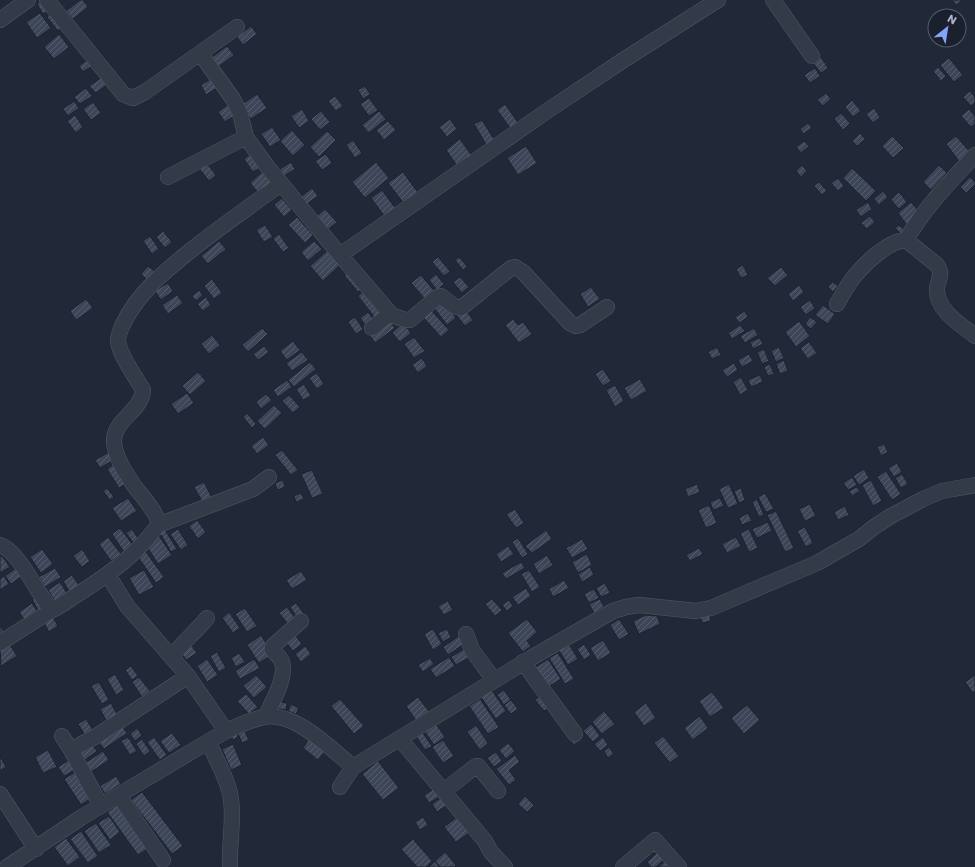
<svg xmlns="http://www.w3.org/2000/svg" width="975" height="867" font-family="Poppins,sans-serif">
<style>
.building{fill:url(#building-hatch);stroke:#1c222f}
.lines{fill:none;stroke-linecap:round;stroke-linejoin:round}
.minor-casing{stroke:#525866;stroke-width:16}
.minor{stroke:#343b48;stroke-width:15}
</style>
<defs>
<pattern id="building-hatch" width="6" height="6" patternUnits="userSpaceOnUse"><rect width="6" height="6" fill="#3d4658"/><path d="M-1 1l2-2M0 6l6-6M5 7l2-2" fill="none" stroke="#565e6e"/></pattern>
</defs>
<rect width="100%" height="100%" fill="#212938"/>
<path class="building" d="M43,0L50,10L43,14L37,4Z
M80,0H83L88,7L73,19L66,11Z
M952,0H960L961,1L956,5Z
M40,13L51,28L37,38L26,22Z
M53,13L64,27L58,31L47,17Z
M251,26L257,34L243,45L237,37Z
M59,34L69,47L54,59L44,47Z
M227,46L234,55L218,67L211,58Z
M91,57L96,63L83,72L79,66Z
M821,57L828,68L821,73L813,63Z
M949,58L963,75L954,82L940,65Z
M938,67L946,76L941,81L933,71Z
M815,68L820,76L810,83L804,75Z
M104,76L109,83L96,93L89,86Z
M214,77L220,86L206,95L201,85Z
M365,86L370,94L363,99L358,90Z
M86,88L92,96L80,104L74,97Z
M970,91L975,97V103L971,106L963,97Z
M826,93L831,99L823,106L817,100Z
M257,94L267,108L251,119L241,105Z
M335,96L343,106L336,111L328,101Z
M369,98L378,110L369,116L360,104Z
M852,100L861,111L853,117L845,107Z
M74,101L79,108L68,116L63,109Z
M93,102L101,113L91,120L83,109Z
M230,103L238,113L225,122L218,112Z
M505,104L519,124L511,129L497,110Z
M874,108L880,117L873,123L866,114Z
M302,109L309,121L299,128L291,116Z
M969,109L975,116V124L971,127L961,116Z
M321,111L330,122L320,130L311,119Z
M379,111L386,119L369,133L362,125Z
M841,113L850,123L843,130L834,119Z
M75,115L83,127L76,133L67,121Z
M450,119L457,129L447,137L439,127Z
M482,120L495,141L487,146L474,124Z
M388,121L396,130L384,140L376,130Z
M808,123L812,128L803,134L800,129Z
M272,127L281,140L270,147L261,134Z
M292,130L305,145L293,156L280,141Z
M327,131L336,140L319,157L310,147Z
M860,133L865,139L857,146L852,141Z
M892,136L904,148L893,158L882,146Z
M956,136L970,152L959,161L946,144Z
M460,139L472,156L458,167L446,150Z
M353,140L362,153L355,158L346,145Z
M804,141L809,146L801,153L796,147Z
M526,146L537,163L518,175L507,158Z
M252,153L261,167L253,172L244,159Z
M326,154L332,163L322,170L315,161Z
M205,161L216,175L209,181L198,167Z
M291,162L295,169L284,176L280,169Z
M376,162L389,178L365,198L352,182Z
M802,165L807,171L801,177L796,171Z
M939,165L947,173L931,190L923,182Z
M852,168L876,191L866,201L843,178Z
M262,172L273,185L261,196L250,183Z
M403,172L419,194L405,205L388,183Z
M970,177L975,182V184L966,193L960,187Z
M838,178L844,186L838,191L831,183Z
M819,182L827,191L822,195L814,186Z
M312,188L318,196L304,206L298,199Z
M382,190L399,213L388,221L371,198Z
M883,191L888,197L879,205L874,199Z
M899,192L907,202L899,209L891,200Z
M282,198L292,210L284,217L274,205Z
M868,202L872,209L861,217L856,210Z
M911,202L921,214L907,225L898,213Z
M325,209L337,222L325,232L314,219Z
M870,216L875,222L867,229L861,223Z
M297,217L313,235L305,243L288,225Z
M265,225L273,237L264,242L256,230Z
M899,225L906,232L902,235L895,228Z
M163,231L172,242L165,248L156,237Z
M279,234L289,248L283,252L273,239Z
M150,236L159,249L152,254L143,241Z
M219,241L226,249L208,264L201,256Z
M314,241L322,249L308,261L301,252Z
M328,250L341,264L323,281L310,266Z
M438,257L450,271L444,276L432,262Z
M459,257L467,266L463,270L455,260Z
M743,265L748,275L741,278L736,269Z
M148,266L158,274L150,283L141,274Z
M781,267L788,275L775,286L767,278Z
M349,271L363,288L358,292L344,275Z
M436,274L444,284L437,290L429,280Z
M421,275L435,292L425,299L411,283Z
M460,277L469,287L462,293L453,282Z
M212,279L222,293L214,299L204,286Z
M833,282L838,286L833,292L828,287Z
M168,283L173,291L161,300L155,291Z
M799,285L804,292L793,301L788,294Z
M591,287L600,299L588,307L580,294Z
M367,288L386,312L376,319L358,296Z
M199,290L203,295L196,301L192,296Z
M177,295L183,303L168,314L162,305Z
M206,297L211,305L203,311L197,304Z
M86,299L93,308L76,320L70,311Z
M441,299L456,318L447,325L432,305Z
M810,300L815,308L806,315L800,307Z
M823,305L835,314L828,324L815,315Z
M430,309L449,330L441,337L422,316Z
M465,309L473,320L465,326L457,316Z
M745,311L748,317L739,323L735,317Z
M368,312L374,320L366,326L360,318Z
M355,317L363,329L356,334L348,322Z
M810,317L817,322L811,329L805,324Z
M513,319L518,325L523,322L532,334L519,343L505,325Z
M389,320L395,328L375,343L369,334Z
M799,321L810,336L796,347L785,332Z
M403,323L411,333L400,342L392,333Z
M740,325L745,331L732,339L728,333Z
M262,328L268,334L248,352L242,345Z
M754,328L758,335L745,343L740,336Z
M212,335L220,345L209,354L201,344Z
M414,337L425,351L414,358L404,344Z
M760,338L763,344L753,349L750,342Z
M293,341L300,350L287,360L280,351Z
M809,342L817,353L808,359L800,348Z
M264,346L269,352L258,360L253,354Z
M717,347L721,355L712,359L708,352Z
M779,347L784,358L776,362L771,351Z
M764,349L769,361L762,364L757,352Z
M302,352L308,360L292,371L286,363Z
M749,354L753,361L742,367L738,360Z
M422,358L427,366L418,373L412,365Z
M784,360L788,371L780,374L776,364Z
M310,362L316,369L294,387L288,380Z
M734,363L738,370L727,377L722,370Z
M770,364L774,374L768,376L764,367Z
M603,369L611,381L603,386L595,374Z
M198,372L206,381L190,395L182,386Z
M317,373L324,384L317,389L309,378Z
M760,375L763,382L751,387L748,380Z
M741,377L748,390L740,395L733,382Z
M640,379L647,391L631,400L624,388Z
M287,380L292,387L278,397L273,390Z
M304,384L311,396L303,400L296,389Z
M615,385L624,401L615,407L606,390Z
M187,393L194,403L178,414L171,404Z
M266,394L272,400L261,409L256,402Z
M289,395L300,407L293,413L282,401Z
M274,405L282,413L265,429L257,421Z
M247,413L256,424L252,428L243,417Z
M263,437L269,445L257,454L251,446Z
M884,444L888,452L881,456L877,447Z
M282,450L298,470L291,475L275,455Z
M111,451L115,459L100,468L95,460Z
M116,463L128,482L119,488L107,469Z
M897,463L902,472L894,477L888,468Z
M864,469L869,478L859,485L853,476Z
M312,470L323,494L312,498L301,474Z
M886,471L901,494L892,500L877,477Z
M902,474L908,484L901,488L895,478Z
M852,477L857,485L848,490L843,483Z
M283,480L285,487L277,490L275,483Z
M871,480L882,501L873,506L862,485Z
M204,482L212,498L203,503L194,487Z
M697,484L700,492L688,497L685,489Z
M729,484L738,504L728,508L719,489Z
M857,487L860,491L852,496L849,491Z
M107,488L114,497L110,500L103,491Z
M741,488L745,500L739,503L734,491Z
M301,493L304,499L296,502L294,496Z
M765,493L774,509L766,512L758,497Z
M128,498L137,511L121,521L112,508Z
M720,498L724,506L713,510L710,502Z
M757,499L764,515L759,517L752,502Z
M810,504L816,516L805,521L799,509Z
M709,505L717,523L706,528L698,510Z
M845,506L849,515L838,520L834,512Z
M515,509L524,523L516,528L506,514Z
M776,511L794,548L785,552L767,515Z
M748,513L752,521L742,525L739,518Z
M197,520L206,532L198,539L189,526Z
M768,522L772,531L757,538L752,529Z
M805,527L813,543L806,547L797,531Z
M120,528L133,545L124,552L112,534Z
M132,529L140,541L135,545L126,533Z
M178,529L188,545L181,550L170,534Z
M749,529L758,548L749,552L740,533Z
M165,530L177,549L171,552L160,533Z
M546,530L552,539L532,553L525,546Z
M159,536L172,555L158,564L146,545Z
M108,537L121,554L111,561L99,544Z
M736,537L741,546L727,553L722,544Z
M518,538L528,554L522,558L512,542Z
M582,539L588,549L572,558L566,548Z
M508,546L514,554L501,562L496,554Z
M699,548L703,554L690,561L686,555Z
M42,549L53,564L41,573L30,557Z
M82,549L90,561L82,567L73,556Z
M144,549L164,577L156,583L136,554Z
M587,554L592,565L578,573L572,562Z
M547,555L553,565L539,574L533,564Z
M2,556L10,567L0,573V557Z
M521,562L525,568L506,579L502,573Z
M19,566L25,574L11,584L5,576Z
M590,567L594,575L582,582L578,574Z
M55,568L61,577L45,587L39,577Z
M144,570L154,587L139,595L129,578Z
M529,570L540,587L532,592L521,574Z
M301,571L307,580L292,589L286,580Z
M72,575L82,590L72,596L63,581Z
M4,576L9,584L0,590V579Z
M564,580L569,588L553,597L549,589Z
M60,582L70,598L58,606L48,590Z
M605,583L610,593L601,597L596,588Z
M526,588L531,596L518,605L512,597Z
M594,589L599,598L589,603L584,594Z
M40,595L47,608L39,612L32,599Z
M492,599L502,610L495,616L485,604Z
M600,599L604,607L594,613L589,604Z
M509,600L513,606L507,611L502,605Z
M448,601L453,610L444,615L438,606Z
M32,603L39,614L26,622L19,612Z
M296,603L305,615L298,619L290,607Z
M287,607L295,618L288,624L279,613Z
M245,608L257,626L247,632L235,614Z
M229,612L240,628L233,633L222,618Z
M709,613L711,621L702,623L700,615Z
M51,614L58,626L49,632L42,619Z
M646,615L657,616L660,624L639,634L633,621Z
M527,619L537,632L527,641L531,646L523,652L508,633Z
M619,619L629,634L619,640L610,625Z
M0,625L6,636L0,640Z
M433,629L442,644L433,650L424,634Z
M447,629L451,637L443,642L438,633Z
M293,632L302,644L293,651L283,639Z
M261,635L273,654L259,663L247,645Z
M459,636L464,644L448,655L443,647Z
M603,640L611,653L598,661L590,648Z
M567,641L578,659L568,665L557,647Z
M8,642L17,656L1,666L0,648Z
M189,642L197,653L186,660L179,649Z
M584,644L591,655L584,660L577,649Z
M305,646L311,654L301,662L295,654Z
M469,646L475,654L456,665L451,657Z
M217,652L226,668L219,672L210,656Z
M239,653L245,662L236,667L231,658Z
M558,653L574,679L565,684L549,658Z
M449,657L455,666L436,678L430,669Z
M430,658L434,664L423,672L418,665Z
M207,659L218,675L207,682L197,666Z
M254,659L260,668L240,679L235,671Z
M548,659L561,679L548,687L535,668Z
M131,666L138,676L132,680L125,670Z
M115,674L124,690L116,695L107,679Z
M256,675L267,687L254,698L243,686Z
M975,675V691L973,693L965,682Z
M139,677L150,691L142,697L132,682Z
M99,682L109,700L102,704L91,686Z
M491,689L506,711L496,719L481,697Z
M504,690L511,700L504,705L497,695Z
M712,692L724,708L710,717L699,701Z
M544,693L552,705L544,711L535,700Z
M246,694L258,707L249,714L237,701Z
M418,697L431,714L418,723L406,706Z
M340,699L364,726L354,734L331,706Z
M480,699L499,727L488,734L469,706Z
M511,700L518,709L511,714L504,705Z
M276,701L287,703L286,710L275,708Z
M111,703L119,718L108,724L100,709Z
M646,703L656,718L644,726L634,712Z
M291,704L299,708L296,714L288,711Z
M747,705L760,720L744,734L731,718Z
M604,711L615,724L602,734L592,722Z
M700,716L708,728L693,740L684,728Z
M86,719L93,730L85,735L78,724Z
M120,723L127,733L104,749L97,739Z
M436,724L445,737L434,745L425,732Z
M591,724L600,736L593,742L583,731Z
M476,725L488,743L480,750L467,732Z
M137,728L142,735L135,741L130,734Z
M243,728L249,740L242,743L237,731Z
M235,731L238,737L233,740L230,733Z
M422,732L432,746L425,750L416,736Z
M172,733L181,745L169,753L160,741Z
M577,734L581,739L574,745L570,740Z
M663,736L679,756L670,763L654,743Z
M128,737L137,751L130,755L121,741Z
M154,737L167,755L160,760L147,742Z
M603,737L608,745L600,751L594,744Z
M142,739L150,751L144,756L136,744Z
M309,739L325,751L318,760L303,748Z
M443,740L454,756L443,763L432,747Z
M90,742L97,751L85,760L78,750Z
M508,743L515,751L506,759L499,750Z
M233,744L242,765L231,770L222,749Z
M609,747L614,754L608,758L604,751Z
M48,750L57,767L43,773L35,757Z
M103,751L109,760L91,772L85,763Z
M496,752L502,761L494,767L487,758Z
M515,755L520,762L509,770L516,780L509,785L496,769Z
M0,756L6,767L0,771Z
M72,758L78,768L64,776L58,767Z
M378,761L399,788L383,800L362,774Z
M77,771L94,796L81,805L64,779Z
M116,776L121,784L105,794L100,786Z
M439,786L444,794L429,803L424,795Z
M142,792L183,846L172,854L131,800Z
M445,795L450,803L437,812L432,804Z
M525,796L534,805L527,812L518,804Z
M121,802L152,846L138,855L107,812Z
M109,816L120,832L110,840L98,823Z
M423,817L428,825L420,830L415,822Z
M457,817L469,833L456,842L444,827Z
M96,823L111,845L99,853L84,831Z
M81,831L98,856L88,863L70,839Z
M66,838L80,857L68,866L54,847Z
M413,839L432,861L426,867H417L401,849Z
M660,850L667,857L656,867H651L647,862Z
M445,852L456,865L454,867H440L435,861Z
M668,859L672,867H658Z
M435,861L440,867H429Z"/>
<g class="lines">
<g class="minor-casing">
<path id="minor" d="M47,0L123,94L133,98L145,92L237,27
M773,0L812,56
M0,20L28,0
M200,53L233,99L240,113L246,137L266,165L340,255L389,312L387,316L372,328
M168,177L246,137
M906,240C925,207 949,183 975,155
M340,255L547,111L622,61L718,0
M837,304C842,295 847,286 853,278C864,264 888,241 906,240L937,265C944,276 938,278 937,289C936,310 960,324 975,336
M388,314L406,320H410L436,298L441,296L454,306L461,308L511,268L515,267L523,272L570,323L576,326L580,325L607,307
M158,525L253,489L269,477
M0,545C21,553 36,593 52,610C61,606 70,599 78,594C108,575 138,554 158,525C160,515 139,493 133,484C125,472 115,457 114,442C113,420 142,411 143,390C136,377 119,355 118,341C118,335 121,329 123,324C138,293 164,272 190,251C220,227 250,206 281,184
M108,575L127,606L188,676L226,731
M466,634L472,650L494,680
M0,643L52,610
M172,657C182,642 196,632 207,618
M523,662L575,734
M265,717C272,703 287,677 282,662C280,656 275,654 272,649L273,646L301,621
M62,736L71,750L101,806
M400,739L485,841L491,852L505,867
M208,742C216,758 229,782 231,799C234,822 229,844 230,867
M71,750L98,735L188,676
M340,787L353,767L531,658L613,611L626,607L639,605L696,611L711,608L817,563L859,539L874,527L891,516L923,499L942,491L975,485
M444,791L476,766H478L498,791
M0,794L36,849
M119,796L163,860
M7,867L82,817L226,731C238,726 250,720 264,717C295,711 331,749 353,767
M623,867L655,840L679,867"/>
</g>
<use href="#minor" class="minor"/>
</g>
<g transform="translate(947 28) rotate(30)"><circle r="19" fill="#1a202d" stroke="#565c6a"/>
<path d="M0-3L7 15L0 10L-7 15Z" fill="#83a5f6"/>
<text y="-6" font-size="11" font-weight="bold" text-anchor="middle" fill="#afb5c5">N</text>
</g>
</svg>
